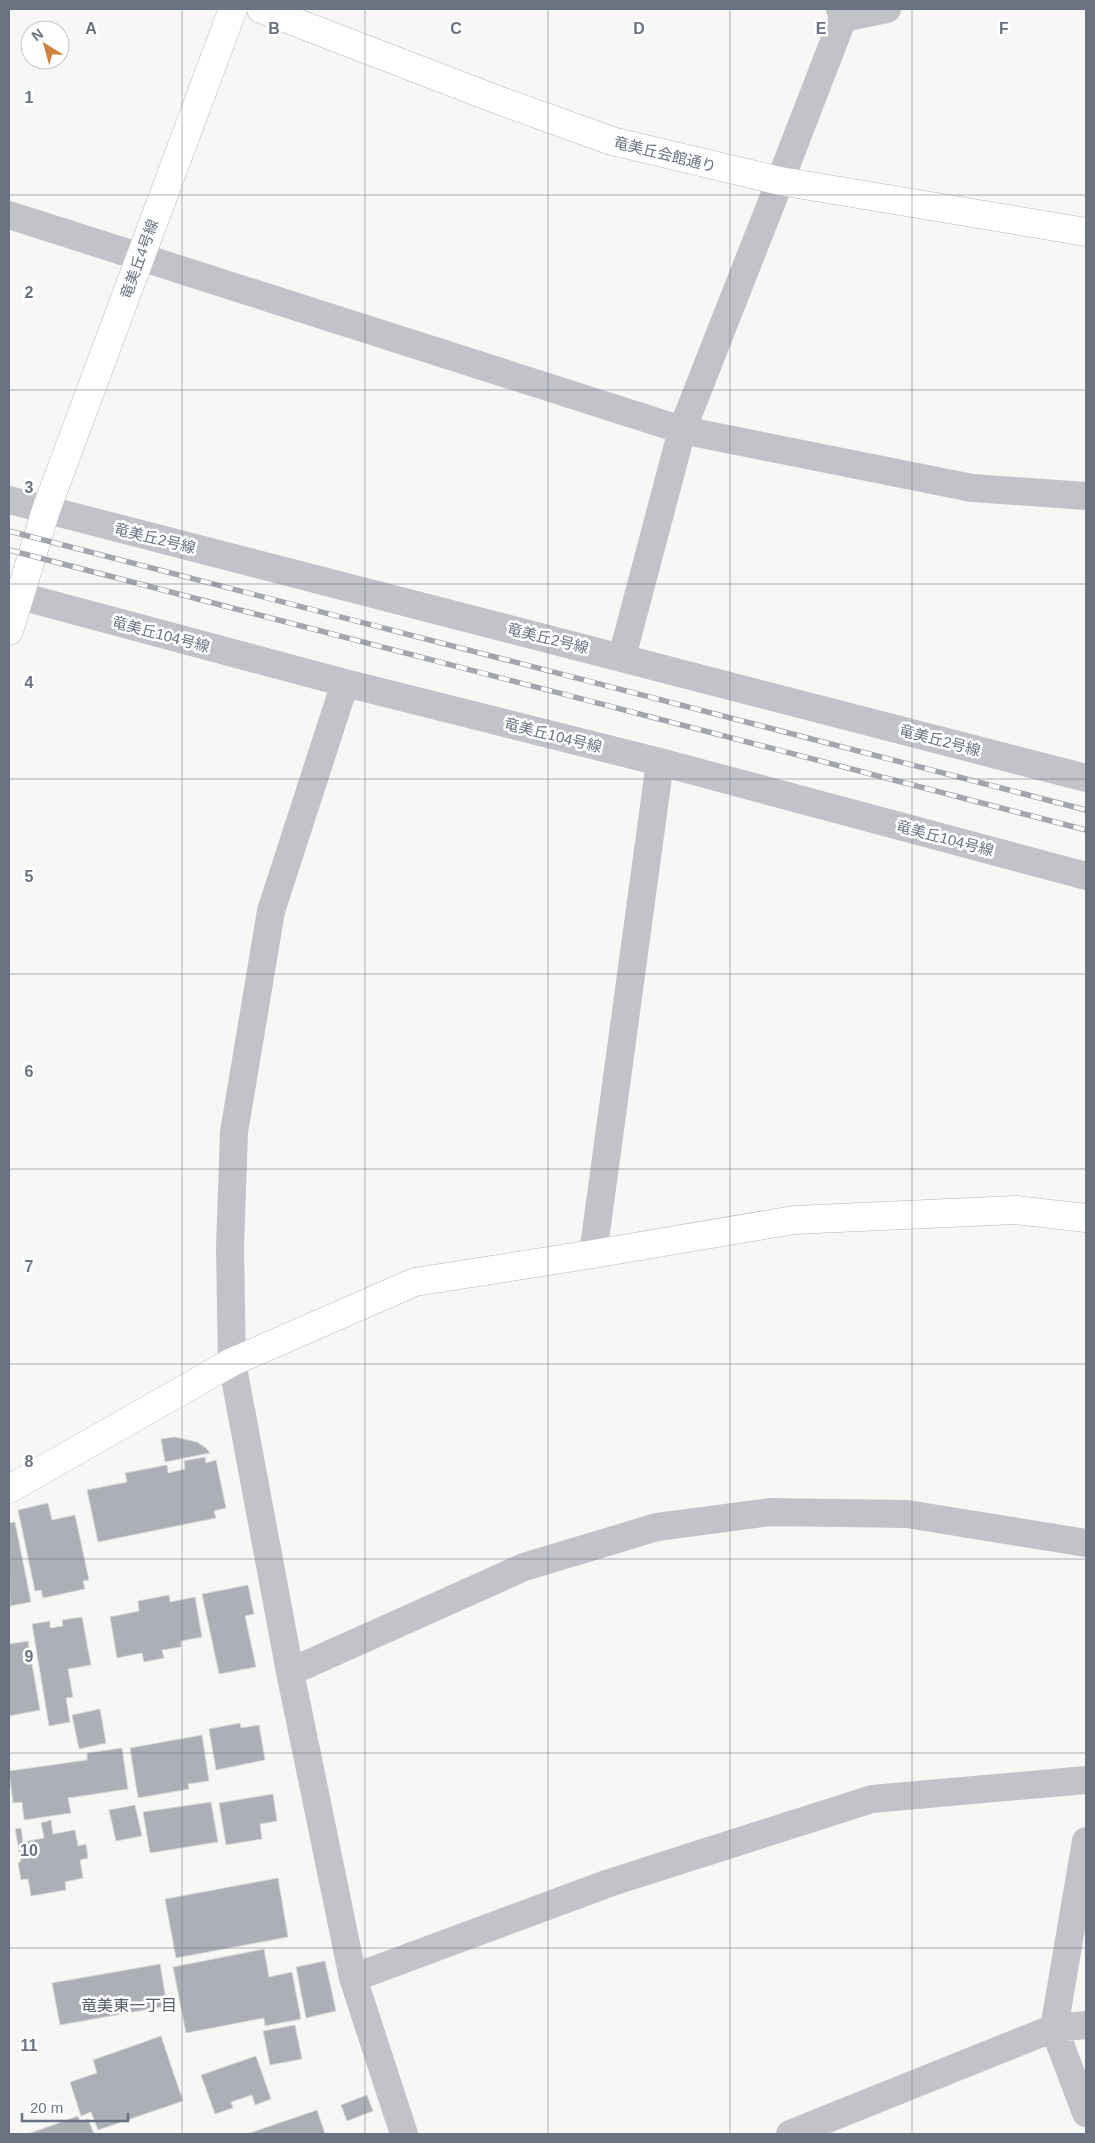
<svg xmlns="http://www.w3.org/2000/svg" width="1095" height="2143" font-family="Helvetica,'Noto Sans JP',sans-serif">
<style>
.building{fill:#acafb6;stroke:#d9d9d7}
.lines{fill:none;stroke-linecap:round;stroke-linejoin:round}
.secondary-casing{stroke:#b4b7bc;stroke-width:29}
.street{stroke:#c1c3c8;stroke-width:28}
.secondary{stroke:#fff;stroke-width:28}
.rail-casing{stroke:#a3a6ad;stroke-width:5.5}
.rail{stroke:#fff;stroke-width:4;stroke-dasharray:11;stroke-linecap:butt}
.grid{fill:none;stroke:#6a7282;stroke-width:1;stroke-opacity:0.55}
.labels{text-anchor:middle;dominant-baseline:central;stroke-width:5;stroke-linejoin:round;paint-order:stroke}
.street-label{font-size:15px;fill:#6a7282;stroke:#fff}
.neighbourhood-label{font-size:16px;fill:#575d69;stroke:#fff}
.grid-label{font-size:16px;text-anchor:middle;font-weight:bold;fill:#6a7282;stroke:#fff;stroke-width:5;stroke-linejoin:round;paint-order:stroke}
</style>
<rect width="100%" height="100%" fill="#f7f7f5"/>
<path class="building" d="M175,1437L197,1442L206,1448L210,1453L165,1462L161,1439Z
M205,1457L206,1463L216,1460L226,1508L214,1511L216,1518L98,1542L87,1490L127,1482L125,1473L167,1465L168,1473L185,1469L184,1461Z
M48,1503L52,1520L75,1515L89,1580L83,1581L85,1589L43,1598L41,1590L35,1591L18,1510Z
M15,1522L31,1602L10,1606L9,1523Z
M248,1585L254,1614L245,1616L256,1667L219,1674L202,1594Z
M169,1595L170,1602L195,1597L202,1637L181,1641V1647L162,1650L164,1658L144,1662L142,1653L117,1658L110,1617L139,1611L138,1601Z
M82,1617L91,1665L68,1669L73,1697L66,1698L70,1722L49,1726L32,1624L50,1621V1628L63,1626L62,1620Z
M28,1641L40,1710L9,1716V1644Z
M100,1709L106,1743L79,1749L72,1715Z
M240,1723L241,1728L259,1725L265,1760L216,1770L209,1729Z
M202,1735L209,1781L188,1784L189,1789L138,1798L130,1748Z
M122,1748L128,1789L68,1798L71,1813L24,1820L22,1802L13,1803L9,1771L87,1760V1753Z
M273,1794L277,1821L260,1824L262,1839L226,1845L219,1803Z
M211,1802L218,1842L150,1853L143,1812Z
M135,1805L142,1836L116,1841L109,1810Z
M51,1820L53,1834L75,1830L78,1846L86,1844L88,1858L80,1860L83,1878L65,1882L66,1890L31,1896L28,1879L21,1880L18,1863L21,1861L15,1829L21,1828L23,1842L44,1838L41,1823Z
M278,1878L288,1937L176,1958L165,1899Z
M264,1949L269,1977L292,1972L301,2019L265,2026L264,2018L186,2033L173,1967Z
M325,1961L336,2011L306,2018L296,1967Z
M160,1964L167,2006L60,2025L52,1983Z
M295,2025L302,2059L270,2065L263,2031Z
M161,2036L183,2101L98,2130L91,2112L81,2116L70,2082L97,2073L93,2060Z
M256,2056L271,2099L255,2105L252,2095L231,2102L233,2108L215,2114L201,2075Z
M367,2095L373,2111L347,2121L341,2105Z
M317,2110L325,2134H247Z
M78,2116L80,2122L88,2119L94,2134H28Z"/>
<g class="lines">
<g class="secondary-casing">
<path id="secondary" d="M261,9L498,100L612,141L780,181L1086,232
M9,631L46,510L233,9
M9,1489L232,1362L415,1282L593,1254L794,1220L1015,1210L1086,1218"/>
</g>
<path class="street" d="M843,18L887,9
M9,215L682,430L972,488L1086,496
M9,500L1086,778
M9,593L345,683L660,762L1086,876
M622,657L682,430L780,181L843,18L840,9
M345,683L271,911L234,1132L230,1247L232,1362L290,1672L353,1978L404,2134
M593,1254L660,762
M290,1672L524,1567L657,1527L771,1512L907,1514L1086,1543
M1086,1841L1054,2028L1086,2113
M353,1978L609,1883L872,1799L1086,1780
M790,2134L1054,2028L1086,2025"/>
<use href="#secondary" class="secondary"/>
<g class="rail-casing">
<path id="rail" d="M9,531L1086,810
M9,550L1086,830"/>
</g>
<use href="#rail" class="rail"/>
</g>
<path class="grid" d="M182,9V2134M365,9V2134M548,9V2134M730,9V2134M912,9V2134M9,195H1086M9,390H1086M9,584H1086M9,779H1086M9,974H1086M9,1169H1086M9,1364H1086M9,1559H1086M9,1753H1086M9,1948H1086"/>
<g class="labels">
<g class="street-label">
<text transform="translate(665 154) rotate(14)">竜美丘会館通り</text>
<text transform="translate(139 259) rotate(-70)">竜美丘4号線</text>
<text transform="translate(155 538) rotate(14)">竜美丘2号線</text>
<text transform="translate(161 634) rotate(15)">竜美丘104号線</text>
<text transform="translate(548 638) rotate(14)">竜美丘2号線</text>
<text transform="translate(553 735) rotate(14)">竜美丘104号線</text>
<text transform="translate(940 740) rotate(15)">竜美丘2号線</text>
<text transform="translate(945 838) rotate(15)">竜美丘104号線</text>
</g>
<g class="neighbourhood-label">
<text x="129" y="2005">竜美東一丁目</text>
</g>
</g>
<g class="grid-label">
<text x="91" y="34">A</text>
<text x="274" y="34">B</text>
<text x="456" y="34">C</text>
<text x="639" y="34">D</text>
<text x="821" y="34">E</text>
<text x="1004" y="34">F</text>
<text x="29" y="103">1</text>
<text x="29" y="298">2</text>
<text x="29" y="493">3</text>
<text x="29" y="688">4</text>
<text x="29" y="882">5</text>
<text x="29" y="1077">6</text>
<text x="29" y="1272">7</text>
<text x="29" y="1467">8</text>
<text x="29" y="1662">9</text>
<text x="29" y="1856">10</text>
<text x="29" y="2051">11</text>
</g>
<rect width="1095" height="2143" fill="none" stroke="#6a7282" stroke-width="20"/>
<g transform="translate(45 45) rotate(323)"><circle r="24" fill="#ffffff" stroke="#c3c7cd"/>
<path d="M0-4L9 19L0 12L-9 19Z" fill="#cf823e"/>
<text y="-8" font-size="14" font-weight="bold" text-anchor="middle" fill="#6a7282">N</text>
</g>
<path d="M22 2113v8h106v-8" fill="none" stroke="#6a7282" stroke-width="2.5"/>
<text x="30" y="2113" font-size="15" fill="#6a7282" stroke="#ffffff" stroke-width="4" paint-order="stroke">20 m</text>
</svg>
